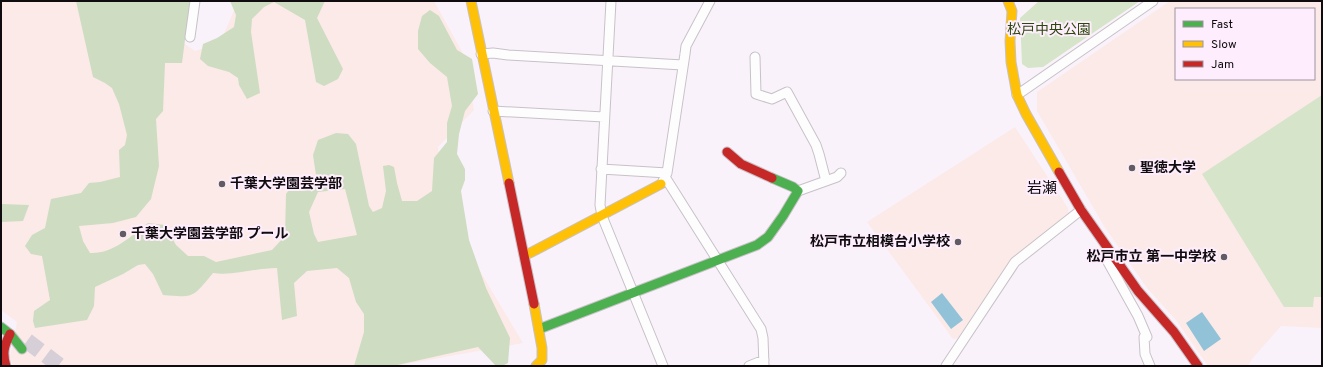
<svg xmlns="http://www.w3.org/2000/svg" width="1323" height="367" font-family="Overpass,'Noto Sans JP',sans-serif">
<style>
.education{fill:#fbeae8;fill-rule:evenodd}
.green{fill:#d6e4ca}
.forest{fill:#cedcc1;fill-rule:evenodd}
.water{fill:#92c2d8}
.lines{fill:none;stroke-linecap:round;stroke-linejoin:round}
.highway-tunnel{stroke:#d7cfd7;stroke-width:16;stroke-dasharray:16 8;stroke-linecap:butt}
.street-casing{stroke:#c7c2c7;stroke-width:11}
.fast-casing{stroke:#c7c2c7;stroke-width:11}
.slow-casing{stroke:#c7c2c7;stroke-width:11}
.jam-casing{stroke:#c7c2c7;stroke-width:11}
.street{stroke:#fefdfe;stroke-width:9}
.fast{stroke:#4caf50;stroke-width:9}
.slow{stroke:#ffc107;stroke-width:9}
.jam{stroke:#c62828;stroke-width:9}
.poi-dot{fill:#615c61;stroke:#feeefd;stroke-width:1.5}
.labels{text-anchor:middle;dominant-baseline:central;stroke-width:4;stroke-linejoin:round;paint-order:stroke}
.park-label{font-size:14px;fill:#2b470b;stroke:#feeefd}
.poi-label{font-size:14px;font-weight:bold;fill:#0f0b0f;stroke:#feeefd;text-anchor:start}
.neighbourhood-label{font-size:15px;fill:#0f0b0f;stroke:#feeefd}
</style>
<rect width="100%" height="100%" fill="#faf2fa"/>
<path class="education" d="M1,1H105L166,31L195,51L220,43L238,1H434L465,57L474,110L438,147L450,221L523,343L395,366H13L10,357L17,322L1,310Z
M1170,1H1322V328L1281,326L1252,359L1248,366H1208L1176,320L1147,288L1104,226L1037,111V92ZM1176,9H1314V79H1176Z
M1015,127L1068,208L1069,216L1010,262L962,335L958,338L953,339L867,222Z"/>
<path class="green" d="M1039,1H1140L1043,67L1028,68L1022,64L1020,18Z
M1322,95V297H1314L1313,307H1284L1202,174Z"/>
<path class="forest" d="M76,1H190L182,63H165L163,111L156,119L159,166L151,199L136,217L113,223L79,226L83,241L90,253C113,254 130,237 148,223L165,225L176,245L188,256H204L216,262L272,250L285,236L286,194L294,183L316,175L313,155L318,140L336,133L348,134L356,144L369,206L373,212L382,208L386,191L383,166L389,165L394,167L397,183L402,201H417L432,191L434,158L447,142V123L452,106L447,77L430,63L418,49V31L422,16L430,10L439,16L457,50L472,59L478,94L465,111L459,134L457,154L465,169V180L461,191L469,240L486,288L510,338L508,363L502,366H496L478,347L393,366H354L364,332V314L356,302L349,278L337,268L307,271L294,283L297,316L282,320L277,268C255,268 234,276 213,273C193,297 195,298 163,295L153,274L145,264L138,265L123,274L95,287L94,306L87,320L35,328L33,321L34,311L50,300L42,256L31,254L25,246L32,235L45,228L51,199L81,193L89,183L100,182L120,177L119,150L125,145L127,135L119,104L112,88L105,83L93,77ZM345,189L357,235L318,242L314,234L309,212L318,192Z
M230,1H325L317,18L343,69L338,79L324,86L316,82L305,20L274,2L264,7L252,19L251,32L260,93L247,99L239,85L238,78L229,72L208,66L200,59L203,44L217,38L234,27L236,15Z
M1,204L29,205L23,221L1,222Z"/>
<path class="water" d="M942,293L963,320L951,329L931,302Z
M1202,312L1221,339L1204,351L1186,323Z"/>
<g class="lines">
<path class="highway-tunnel" d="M27,341L60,366"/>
<g class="street-casing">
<path id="street" d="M611,1L600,205L602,216L663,366
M190,37L195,1
M481,54L493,53L508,55L683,65
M755,57L756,94L772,99L787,92L816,145L819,154L826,181
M1017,95L1153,1
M493,111L604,117
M601,169L667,173
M665,177L761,329L763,338L764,366
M663,181L667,173L685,54L686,46L710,1
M798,191L837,177L841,173
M1113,255L1108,259V262L1138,316L1147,337
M1144,337L1145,354L1150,366
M749,366L764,360
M946,366L1015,262L1081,210"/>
</g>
<g class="fast-casing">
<path id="fast" d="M1,327L10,334L22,349
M539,329L757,245L768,237L783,216L798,191L793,187L772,178"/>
</g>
<g class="slow-casing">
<path id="slow" d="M471,1L509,183
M1008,1L1012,11L1010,41L1011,62L1017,95L1026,114L1059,172
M524,254L530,253L661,184
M534,304L542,348V360L536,366"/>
</g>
<g class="jam-casing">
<path id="jam" d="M727,152L741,164L772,178
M1059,172L1081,210L1138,291L1174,332L1198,366
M509,183L534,304
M6,366C2,353 4,346 10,334"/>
</g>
<use href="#street" class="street"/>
<use href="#fast" class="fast"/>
<use href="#slow" class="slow"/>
<use href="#jam" class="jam"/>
</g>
<g class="poi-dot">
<circle cx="1132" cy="168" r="4"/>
<circle cx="222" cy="184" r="4"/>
<circle cx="123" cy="234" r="4"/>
<circle cx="958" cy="242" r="4"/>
<circle cx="1224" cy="257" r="4"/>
</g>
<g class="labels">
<g class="park-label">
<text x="1049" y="30">松戸中央公園</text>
</g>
<g class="poi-label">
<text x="1140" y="168">聖徳大学</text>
<text x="230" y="184">千葉大学園芸学部</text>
<text x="131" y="234">千葉大学園芸学部 プール</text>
<text x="950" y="242" text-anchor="end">松戸市立相模台小学校</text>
<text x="1216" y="257" text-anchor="end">松戸市立 第一中学校</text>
</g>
<g class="neighbourhood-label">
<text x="1042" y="189">岩瀬</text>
</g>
</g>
<rect width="1323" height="367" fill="none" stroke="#0f0b0f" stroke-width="4"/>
<rect x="1175" y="8" width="140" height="72" fill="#feeefd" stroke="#9e939e"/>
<rect x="1183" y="21" width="20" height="6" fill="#4caf50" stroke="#9e939e"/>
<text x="1211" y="28" font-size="12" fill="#0f0b0f">Fast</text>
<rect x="1183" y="41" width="20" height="6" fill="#ffc107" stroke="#9e939e"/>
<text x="1211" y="48" font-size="12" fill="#0f0b0f">Slow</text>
<rect x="1183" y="61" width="20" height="6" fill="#c62828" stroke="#9e939e"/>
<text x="1211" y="68" font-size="12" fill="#0f0b0f">Jam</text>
</svg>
